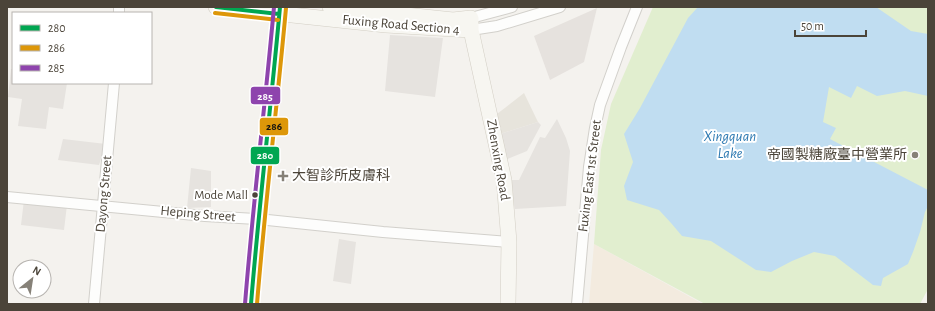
<svg xmlns="http://www.w3.org/2000/svg" width="935" height="311" font-family="'Alegreya Sans','Noto Sans TC',sans-serif">
<style>
.residential{fill:#e7e4dc}
.commercial{fill:#f3ebdf}
.industrial{fill:#e6e2de}
.green{fill:#e1eecf}
.parking{fill:#e6e3df}
.water{fill:#c0ddf1}
.lines{fill:none;stroke-linecap:round;stroke-linejoin:round}
.street-casing{stroke:#d2d0cb;stroke-width:12}
.secondary-casing{stroke:#d3cfc5;stroke-width:16}
.street{stroke:#fdfdfc;stroke-width:10}
.secondary{stroke:#f7f6f1;stroke-width:15}
.bus-1-casing{stroke:#fff;stroke-width:7}
.bus-2-casing{stroke:#fff;stroke-width:7}
.bus-3-casing{stroke:#fff;stroke-width:7}
.bus-1{stroke:#00a651;stroke-width:4}
.bus-2{stroke:#dd9709;stroke-width:4}
.bus-3{stroke:#8e44ad;stroke-width:4}
.poi-dot{fill:#868178;stroke:#fff;stroke-width:1.5}
.bus-dot{fill:#4b4439;stroke:#fff;stroke-width:1.5}
.labels{text-anchor:middle;dominant-baseline:central;stroke-width:4;stroke-linejoin:round;paint-order:stroke}
.bus-label{font-size:13px;fill:#4b4439;stroke:#fff;text-anchor:end}
.street-label{font-size:14px;fill:#4b4439;stroke:#fff}
.poi-label{font-size:14px;fill:#4b4439;stroke:#fff;text-anchor:end}
.water-label{font-size:15px;font-style:italic;fill:#2e7ab2;stroke:#fff}
.line-badge{stroke:#fff;stroke-width:1.5}
.badge-label{font-size:11px;text-anchor:middle;font-weight:bold;fill:#fff}
.pale-badge-label{font-size:11px;text-anchor:middle;font-weight:bold;fill:#111}
</style>
<rect width="100%" height="100%" fill="#f4f2ee"/>
<path class="residential" d="M524,93L538,122L500,134L497,114Z"/>
<path class="commercial" d="M594,244L703,304H589Z"/>
<path class="industrial" d="M597,8L584,62L550,80L534,36Z"/>
<path class="green" d="M653,7H928V289L920,304H705L594,244L601,150L611,104Z"/>
<path class="parking" d="M390,35L443,38L435,97L385,91Z
M11,69H13V83H67L63,109L49,107L46,129L18,126L22,99L8,97Z
M557,119L566,138L570,151L566,206L515,209L508,180H519L540,137L545,138Z
M538,122L541,125L527,151L505,160L500,134Z
M63,139L106,144L99,165L58,160Z
M191,168L211,171V207L187,208Z
M24,200L67,205L64,230L21,225Z
M339,239L356,242L351,284L333,281Z"/>
<path class="water" d="M698,7H876L911,31L928,34V96L905,91L877,96L857,86L851,98L829,87L823,122L836,128L830,139L928,190V206L925,212L920,232L913,252L908,264L883,278L881,286L873,285L835,256L814,252L792,261L771,272L756,270L711,241L682,236L671,223L659,210L627,200L624,186L633,162L624,134L640,108L688,18Z"/>
<g class="lines">
<g class="street-casing">
<path id="street" d="M119,13V7
M471,18L512,7
M471,30L497,26L560,7
M7,197L205,216L258,219L383,232L509,242
M94,304L114,83
M577,304L589,167L595,128L600,105L621,47L637,7"/>
</g>
<g class="secondary-casing">
<path id="secondary" d="M216,7L386,25L471,30
M330,7L453,20L471,18V30L504,180L509,242L508,304
M251,304L258,219L264,159L270,119L280,7"/>
</g>
<use href="#street" class="street"/>
<use href="#secondary" class="secondary"/>
<g class="bus-1-casing">
<path id="bus-1" d="M216,7L279,14
M251,304C259,205 271,106 280,7"/>
</g>
<g class="bus-2-casing">
<path id="bus-2" d="M215,13L278,20
M257,304C265,205 277,107 286,8"/>
</g>
<g class="bus-3-casing">
<path id="bus-3" d="M245,304C253,204 265,106 274,7"/>
</g>
<use href="#bus-1" class="bus-1"/>
<use href="#bus-2" class="bus-2"/>
<use href="#bus-3" class="bus-3"/>
</g>
<g class="poi-dot">
<circle cx="915" cy="155" r="4"/>
<path d="M281 170h4v4h4v4h-4v4h-4v-4h-4v-4h4z"/>
</g>
<circle class="bus-dot" cx="255" cy="195" r="3.5"/>
<g class="labels">
<g class="bus-label">
<text x="248" y="195">Mode Mall</text>
</g>
<g class="street-label">
<text transform="translate(401 25) rotate(5)">Fuxing Road Section 4</text>
<text transform="translate(498 160) rotate(80)">Zhenxing Road</text>
<text transform="translate(590 176) rotate(-83)">Fuxing East 1st Street</text>
<text transform="translate(104 194) rotate(-85)">Dayong Street</text>
<text transform="translate(198 214) rotate(5)">Heping Street</text>
</g>
<g class="poi-label">
<text x="907" y="155">帝國製糖廠臺中營業所</text>
<text x="292" y="176" text-anchor="start">大智診所皮膚科</text>
</g>
<g class="water-label">
<text x="730" y="136">Xingquan<tspan x="730" dy="17">Lake</tspan></text>
</g>
</g>
<g class="line-badge">
<rect x="250" y="86" width="31" height="19" rx="4" fill="#8e44ad"/>
<rect x="259" y="117" width="30" height="19" rx="4" fill="#dd9709"/>
<rect x="250" y="146" width="30" height="19" rx="4" fill="#00a651"/>
</g>
<g class="badge-label">
<text x="265" y="100">285</text>
<text x="265" y="159">280</text>
</g>
<g class="pale-badge-label">
<text x="274" y="130">286</text>
</g>
<rect width="935" height="311" fill="none" stroke="#4b4439" stroke-width="16"/>
<rect x="12" y="12" width="140" height="72" fill="#ffffff" stroke="#b7b4b0"/>
<rect x="20" y="25" width="20" height="6" fill="#00a651" stroke="#b7b4b0"/>
<text x="48" y="32" font-size="12" fill="#4b4439">280</text>
<rect x="20" y="45" width="20" height="6" fill="#dd9709" stroke="#b7b4b0"/>
<text x="48" y="52" font-size="12" fill="#4b4439">286</text>
<rect x="20" y="65" width="20" height="6" fill="#8e44ad" stroke="#b7b4b0"/>
<text x="48" y="72" font-size="12" fill="#4b4439">285</text>
<g transform="translate(32 279) rotate(30)"><circle r="19" fill="#ffffff" stroke="#b7b4b0"/>
<path d="M0-3L7 15L0 10L-7 15Z" fill="#868178"/>
<text y="-6" font-size="11" font-weight="bold" text-anchor="middle" fill="#4b4439">N</text>
</g>
<path d="M795 30v6h71v-6" fill="none" stroke="#4b4439" stroke-width="2"/>
<text x="801" y="30" font-size="12" fill="#4b4439" stroke="#ffffff" stroke-width="3" paint-order="stroke">50 m</text>
</svg>
